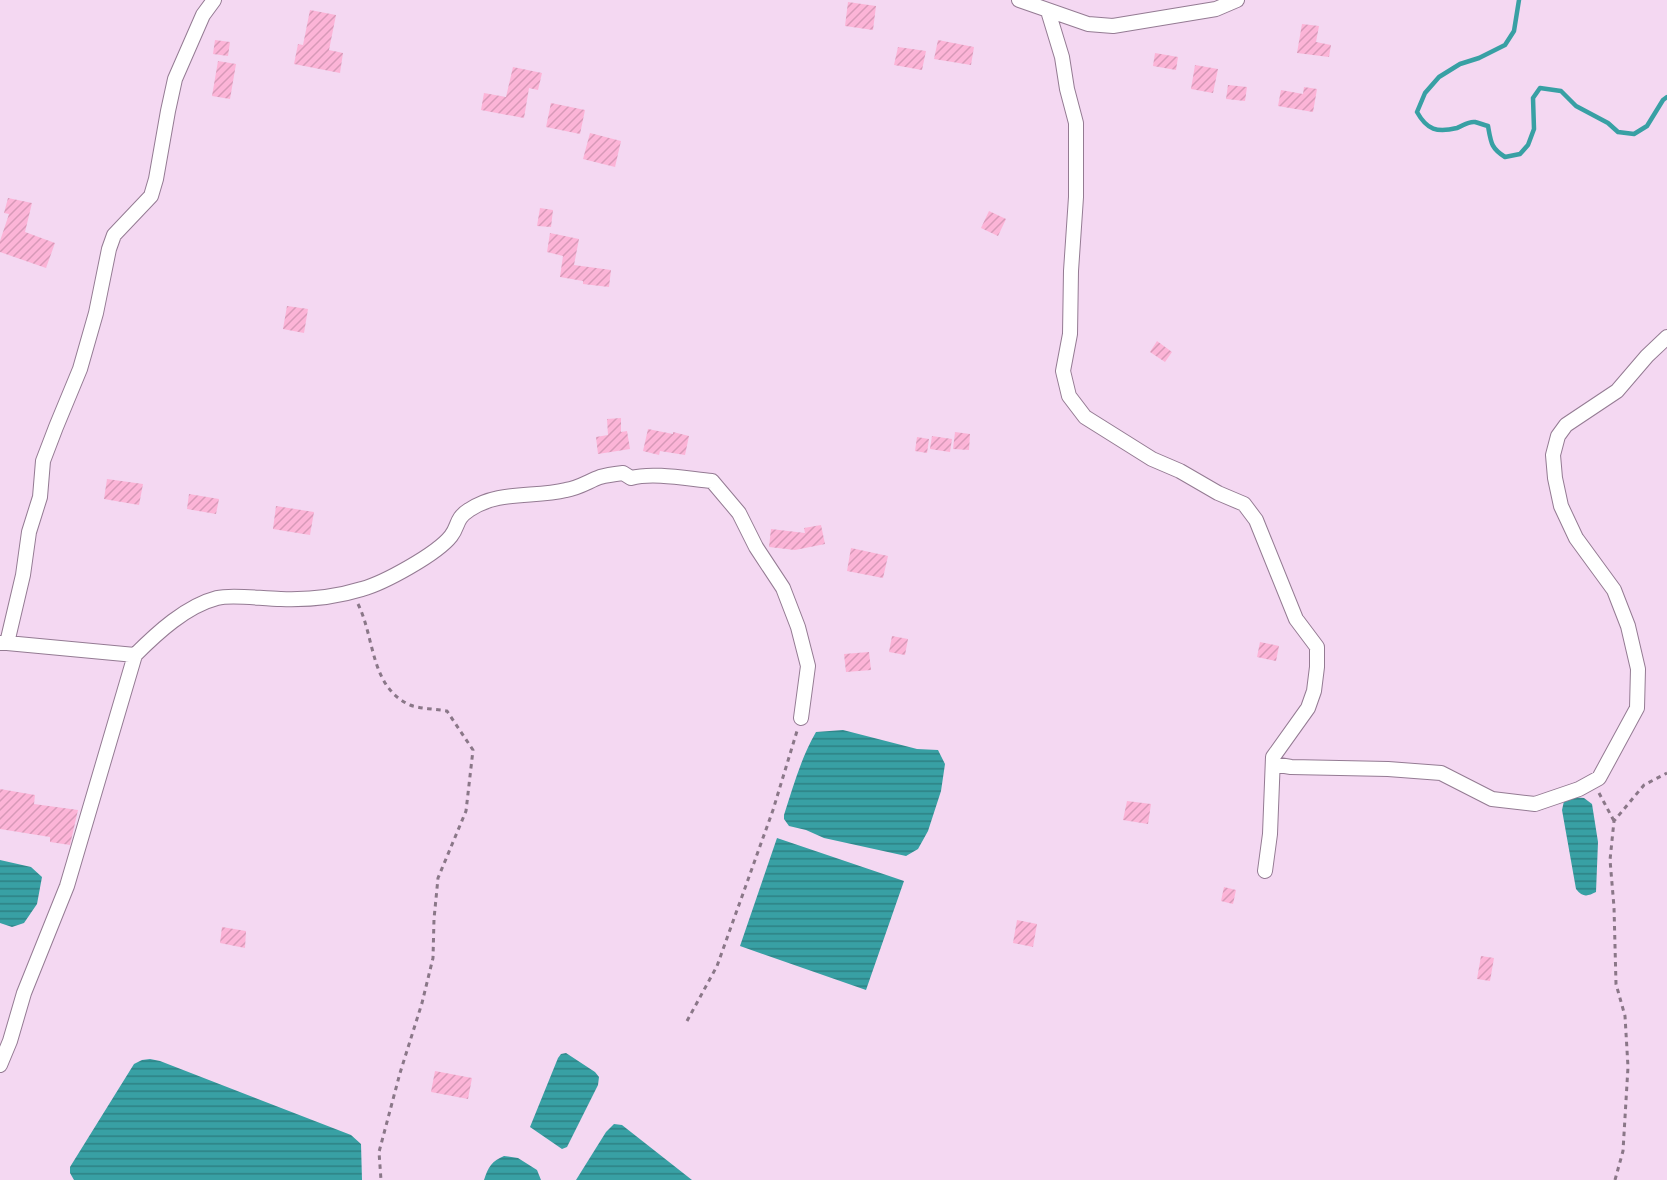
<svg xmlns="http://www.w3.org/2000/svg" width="1667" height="1180" font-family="'Public Sans',sans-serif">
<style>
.water{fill:url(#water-rules)}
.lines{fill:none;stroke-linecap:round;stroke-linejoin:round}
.stream{stroke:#38a0a4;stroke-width:4.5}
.building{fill:url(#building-hatch)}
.street-casing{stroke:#947b93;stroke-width:16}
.path{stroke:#8a7788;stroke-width:3;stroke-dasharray:4.5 4.5;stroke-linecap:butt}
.street{stroke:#fff;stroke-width:14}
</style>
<defs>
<pattern id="water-rules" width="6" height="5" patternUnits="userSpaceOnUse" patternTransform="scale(1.5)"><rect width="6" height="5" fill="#38a0a4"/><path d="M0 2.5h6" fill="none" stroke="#2e8184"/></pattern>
<pattern id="building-hatch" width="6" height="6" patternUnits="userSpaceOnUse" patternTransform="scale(1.5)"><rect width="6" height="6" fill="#fcb4d7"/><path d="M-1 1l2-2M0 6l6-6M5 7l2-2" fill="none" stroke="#d799b8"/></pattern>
</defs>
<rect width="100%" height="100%" fill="#f4d8f2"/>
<path class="water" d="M843,730L917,749L938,750L945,764L941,791L928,831L918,849L906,856L824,838L806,830L789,826L784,819V815C793,787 801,758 816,732Z
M1572,797L1584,798L1592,804L1598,842L1596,892C1588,896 1583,898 1576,889L1562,810L1564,801Z
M777,838L904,881L866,990L740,946Z
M0,860L31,867L42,877L37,904L24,923L12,927L0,923Z
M566,1053L595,1072L599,1077L598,1085L567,1147L562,1149L530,1127L558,1058L561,1054Z
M150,1059L160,1061L351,1135L361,1144L362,1180H74L70,1173V1167L134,1064L142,1060Z
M614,1124L622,1125L692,1180H576L606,1132Z
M504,1156L518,1158L537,1170L541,1180H484C488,1167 492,1161 504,1156Z"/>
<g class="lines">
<path class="stream" d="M1519,0L1514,31L1505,45L1479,58L1460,64L1439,77L1425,93L1417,112C1427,130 1437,133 1457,128C1463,126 1468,121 1475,122C1479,123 1484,125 1488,126C1491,143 1491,148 1505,157L1520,154L1528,145L1534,129L1533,98L1540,88L1561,91L1576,106L1608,123L1618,132L1634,134L1647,126L1663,100L1667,97"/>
</g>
<path class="building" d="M848,2L876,6L873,30L845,26Z
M310,10L336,15L329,50L343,53L340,73L294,64L298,44L303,45Z
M1302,24L1319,26L1316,42L1331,45L1329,57L1297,53Z
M215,40L230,42L228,56L213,54Z
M938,40L974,47L971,65L934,59Z
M898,47L926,51L922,70L894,65Z
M1155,53L1178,57L1176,70L1153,66Z
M218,61L236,64L230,99L212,96Z
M1195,65L1218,69L1213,93L1191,89Z
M513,67L542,73L538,90L529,88L524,118L481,110L484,93L506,97Z
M1228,85L1247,87L1245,101L1226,99Z
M1304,87L1317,89L1313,112L1278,106L1281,90L1303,94Z
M551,103L585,110L580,134L546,127Z
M590,133L621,141L615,167L583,159Z
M8,198L32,203L25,232L55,243L46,268L0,252V241L9,214L4,213Z
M540,208L553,210L551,227L537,226Z
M989,211L1006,219L998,236L981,228Z
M550,233L579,239L574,265L611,270L609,287L583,284V281L560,277L563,256L547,252Z
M287,306L308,309L304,333L283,329Z
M1157,341L1172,352L1165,362L1150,352Z
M621,418V432L627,431L630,449L598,454L596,437L608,435L607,419Z
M648,429L673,434V432L689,436L685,455L660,451L659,455L643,451Z
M955,432L970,434L969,450L953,449Z
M932,436L952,439L950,452L930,449Z
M917,437L929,439L927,453L915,451Z
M107,479L143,484L139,505L104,499Z
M189,494L219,499L216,514L187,509Z
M276,506L314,512L310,535L273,529Z
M821,525L825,544L795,550L769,547L771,529L805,533L804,528Z
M851,548L888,556L883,578L847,571Z
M892,636L908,639L905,655L889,652Z
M1260,642L1279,646L1276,661L1257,657Z
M869,652L871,670L846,672L844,654Z
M0,789L35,795L34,804L78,810L70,845L50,842V837L0,829Z
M1127,801L1151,804L1148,824L1123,820Z
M1224,887L1236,890L1233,904L1221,901Z
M1017,920L1037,924L1033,947L1013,943Z
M222,927L246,931L245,948L220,943Z
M1481,956L1494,958L1490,981L1477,979Z
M435,1071L472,1078L468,1099L431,1092Z"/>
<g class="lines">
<g class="street-casing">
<path id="street" d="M1019,0L1088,24L1113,26L1216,9L1237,0
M1048,11L1062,57L1067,89L1076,123V197L1071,271L1070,334L1063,371L1069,396L1085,417L1152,459L1180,471L1218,493L1244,504L1256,520L1296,619L1317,647V667L1314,691L1308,708L1273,757L1270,834L1265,871
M0,643H7L23,575L29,532L40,497L43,461L56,427L80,369L96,313L109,249L114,235L151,196L156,179L168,111L175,79L203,15L214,0
M7,643L135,655C157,633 186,606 217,598C233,594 263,599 281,599C308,600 336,597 362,589C384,583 437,554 451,536C459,526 455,519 469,510C498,490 534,498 566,490C579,488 589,481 600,477C607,475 615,474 623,473L631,478C653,472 689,479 712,481L739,513L756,547L783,588L798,627L808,666L801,718
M1273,764L1291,767L1388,769L1441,773L1492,799L1535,804L1579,789L1599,778L1637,708L1638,669L1628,626L1614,590L1576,538L1561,506L1555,478L1553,455L1558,436L1566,425L1617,391L1647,356L1667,337
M0,1065L10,1041L24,993L67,886L135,655"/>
</g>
<path class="path" d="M358,604C375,638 370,687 410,705C421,709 436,709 447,711L473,750L466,811L438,878L434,919L433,958L422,1003L400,1073L379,1152L381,1180
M1599,793L1614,821
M687,1021L717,966L773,810L797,731
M1615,1180L1623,1151L1628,1067L1625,1016L1616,984L1614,907L1610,860L1614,821L1644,785L1667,773"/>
<use href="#street" class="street"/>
</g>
</svg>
